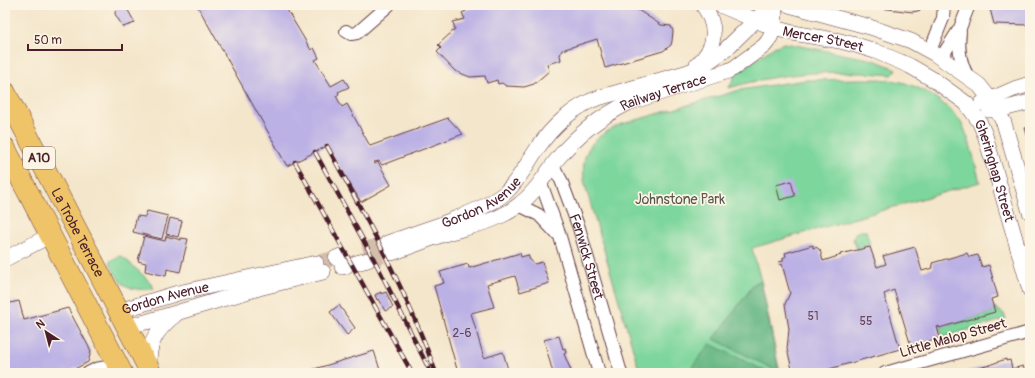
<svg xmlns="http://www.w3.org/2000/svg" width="1035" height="378" font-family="Pangolin,sans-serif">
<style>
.green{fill:#7dd69c;stroke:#647a64}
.forest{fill:#66b784;stroke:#586b58}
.building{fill:#bbb1e5}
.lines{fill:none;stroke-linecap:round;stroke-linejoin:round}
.tertiary-tunnel{stroke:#d2beab;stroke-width:15;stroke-dasharray:15 8;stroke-linecap:butt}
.minor-casing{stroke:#643d43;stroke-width:14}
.tertiary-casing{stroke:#643d43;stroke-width:16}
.trunk-casing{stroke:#643d43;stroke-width:22}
.minor{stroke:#fff;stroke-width:12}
.tertiary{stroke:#fff;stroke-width:15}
.trunk{stroke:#efc469;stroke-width:21}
.rail-casing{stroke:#4a1f2b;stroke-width:4.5}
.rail{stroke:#fcf5e5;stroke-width:3;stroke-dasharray:9;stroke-linecap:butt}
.labels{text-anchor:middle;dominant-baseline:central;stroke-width:3.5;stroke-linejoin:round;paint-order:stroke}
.number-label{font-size:12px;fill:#66445a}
.shield{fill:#fcf5e5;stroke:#7f5f63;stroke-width:1}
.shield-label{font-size:13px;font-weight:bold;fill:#4a1f2b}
.street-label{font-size:14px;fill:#4a1f2b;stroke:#fcf5e5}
.park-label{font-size:14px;fill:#59564d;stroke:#fcf5e5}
</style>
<rect width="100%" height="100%" fill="#fcf5e5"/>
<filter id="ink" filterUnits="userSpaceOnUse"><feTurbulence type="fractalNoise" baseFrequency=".025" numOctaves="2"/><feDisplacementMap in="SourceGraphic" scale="8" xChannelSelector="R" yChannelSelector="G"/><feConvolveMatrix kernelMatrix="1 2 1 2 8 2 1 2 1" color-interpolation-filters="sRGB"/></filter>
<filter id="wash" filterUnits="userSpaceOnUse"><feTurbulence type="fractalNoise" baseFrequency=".012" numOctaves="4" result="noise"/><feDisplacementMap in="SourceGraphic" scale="16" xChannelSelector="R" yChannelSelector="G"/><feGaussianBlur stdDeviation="0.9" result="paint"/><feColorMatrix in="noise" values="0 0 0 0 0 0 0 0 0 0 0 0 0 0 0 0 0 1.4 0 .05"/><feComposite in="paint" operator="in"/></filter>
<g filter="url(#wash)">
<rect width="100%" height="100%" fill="#f4e6cb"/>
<path class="green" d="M784,43L874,60L896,69L892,75C834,70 786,71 729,88L736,73L774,47Z
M862,79C875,79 889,79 901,82C923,87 952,106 963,126C971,143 975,164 980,182L752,248L761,281L780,373H640L585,185C579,153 590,139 619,125L740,90L805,80Z
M860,231H866L870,245L857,249L853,239L855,233Z
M120,256L123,257L146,278L154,288C144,291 128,290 120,281C116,277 113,269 110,264V261Z
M994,307L1004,314L1006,319L943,337L939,328L995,312Z"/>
<path class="forest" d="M761,281L779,372L714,339L755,283Z
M710,344L769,373H687Z"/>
<g id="blocks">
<path class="building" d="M120,5H125L135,23L123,27L115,14L116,7Z
M197,5H284L311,50L314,48L319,58L315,60L331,86L344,79L349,87L338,92L339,94L336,96L342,107L347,104L370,146L448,118L463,134L382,165L379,161L374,162L375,164L378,162L391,185L361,202L327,146L287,166Z
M481,5H637L635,8L661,25L671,26L673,31L672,41L671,45L663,51L605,68L597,39L562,50L560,55L561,60L547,64L549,71L534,84L524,87L506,86L502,83L498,84L497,80L487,83L485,76L470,77L455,71L437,52L441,48L438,45L455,29L453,22L465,19L462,13L466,11L465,10Z
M879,5H925L921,10L913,12L880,8Z
M989,5H1030V25L994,24Z
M1030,127V145L1025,128Z
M791,181L795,196L780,200L776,185Z
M147,211L168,216L162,239L133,232L137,216L145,217Z
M170,218L182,221L178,237L166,234Z
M144,236L165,241L166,236L181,240V238L188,239L180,272L167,269L166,276L145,271L146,263L138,261Z
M813,245V248L816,247L820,250L823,261L841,255L840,254L870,247L877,267L886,264L883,256L915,247L922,271L933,268L932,263L967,253L969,257L978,255L982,267L989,265L998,297L991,299L995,312L939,328V326L937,327L940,338L911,346L894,290L884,294L900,349L815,373H793L787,349L789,329L785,304L790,293L782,264L780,265L779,262L783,261V258L786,256L785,253Z
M520,253L521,257L528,255L530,260L535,264L542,262L549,283L520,292L515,276L487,284L494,307L471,313L484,358L503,352L509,373H458L434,286L444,283L440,272L468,264L469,268Z
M5,287L10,303L19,301L24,320L68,308L91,351L88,362L67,373H5Z
M381,292V294L386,292L393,307L385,311L379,299L377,300L375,295Z
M339,305L355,328L347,335L330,312Z
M559,336L563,349L565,348L566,353L564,354L572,373H553L544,340Z
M374,351L381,373H301Z
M1006,359V361L1010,360L1012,369L1023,366L1025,372L1027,371V373H960L990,365H989Z"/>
</g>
</g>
<g filter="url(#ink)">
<use href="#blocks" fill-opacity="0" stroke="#643d43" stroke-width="1"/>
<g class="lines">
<path class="tertiary-tunnel" d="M363,250L387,243
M368,260L392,253
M316,263L336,258"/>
<g class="minor-casing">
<g id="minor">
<path d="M346,31L351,34L357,33L389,5"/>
<path d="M960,32C958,47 960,63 968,77"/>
<path d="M930,51L943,18L944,5"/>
<path d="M941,58L960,28L969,5"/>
<path id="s1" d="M553,166L561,180L579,228L621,373"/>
<path d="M541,183L559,233L599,373"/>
<path d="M519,205L539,215L556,233"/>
<path d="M88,373L96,369L118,365"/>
<path d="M885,373L1030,332"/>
</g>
</g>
<g class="tertiary-casing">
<g id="tertiary">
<path id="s2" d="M720,5L774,28L793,33L840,41L859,46L875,51L910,66L934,80L966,103L979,121L985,135L1030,290"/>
<path d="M789,5L870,27L911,41L935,54L979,85L991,100L1004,123L1030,212"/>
<path d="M697,65C717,46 718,27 703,5"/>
<path d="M982,103L1014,89L1030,84"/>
<path d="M989,110L1003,109L1030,102"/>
<path id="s3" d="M387,243C405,237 424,230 442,224C464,215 486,208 505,193C520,179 526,165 537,149C551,128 574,106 598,98L685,73L701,67L725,50L771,5"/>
<path id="s4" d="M392,253C409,247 427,240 444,234C470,226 498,222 520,204C537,191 545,174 559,157C577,135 602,116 628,103L728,71L734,68L764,46C775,35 775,19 775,5"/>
<path d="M336,258L341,256"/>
<path d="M5,259L51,235"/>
<path d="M356,263L368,260"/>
<path d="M342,267L346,266"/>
<path id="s5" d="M119,311L178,293L316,263"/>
<path d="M127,326L146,322L259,288L323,272"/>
<path d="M150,369C146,345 157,329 175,315"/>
</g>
</g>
<g class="trunk-casing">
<g id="trunk">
<path id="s6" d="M5,92L151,373"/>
<path d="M5,148L122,373"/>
</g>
</g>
<use href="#minor" class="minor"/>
<use href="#tertiary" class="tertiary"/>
<use href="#trunk" class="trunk"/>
<g class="rail-casing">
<path id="rail" d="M327,146C368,221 407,292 436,373
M315,152L379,269L431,373
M295,162L412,373"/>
</g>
<use href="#rail" class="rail"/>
</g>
</g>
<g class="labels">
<g class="number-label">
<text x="813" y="316">51</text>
<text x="866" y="321">55</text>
<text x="462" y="333">2-6</text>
</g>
<rect class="shield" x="23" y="147" width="32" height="22" rx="3"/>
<g class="shield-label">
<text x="39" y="158">A10</text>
</g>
<g class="street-label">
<text stroke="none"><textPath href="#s2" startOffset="109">Mercer Street</textPath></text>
<text stroke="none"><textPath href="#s4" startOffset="324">Railway Terrace</textPath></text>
<text stroke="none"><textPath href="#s2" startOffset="342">Gheringhap Street</textPath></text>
<text stroke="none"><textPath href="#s3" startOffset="103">Gordon Avenue</textPath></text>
<text stroke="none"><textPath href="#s6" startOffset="158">La Trobe Terrace</textPath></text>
<text stroke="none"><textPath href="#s1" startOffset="97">Fenwick Street</textPath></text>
<text stroke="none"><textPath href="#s5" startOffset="48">Gordon Avenue</textPath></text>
<text transform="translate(953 338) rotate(-16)">Little Malop Street</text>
</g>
<g class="park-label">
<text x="680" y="199">Johnstone Park</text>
</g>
</g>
<rect width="1035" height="378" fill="none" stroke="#fcf5e5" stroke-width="20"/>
<g transform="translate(46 332) rotate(324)" stroke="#fcf5e5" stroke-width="3" paint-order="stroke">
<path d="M0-3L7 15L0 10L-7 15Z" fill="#4a1f2b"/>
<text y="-6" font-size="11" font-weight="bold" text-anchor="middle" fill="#4a1f2b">N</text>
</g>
<path d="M28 44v6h94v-6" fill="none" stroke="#4a1f2b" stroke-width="2"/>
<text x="34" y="44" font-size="12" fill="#4a1f2b" stroke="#fcf5e5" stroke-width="3" paint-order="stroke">50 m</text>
</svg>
